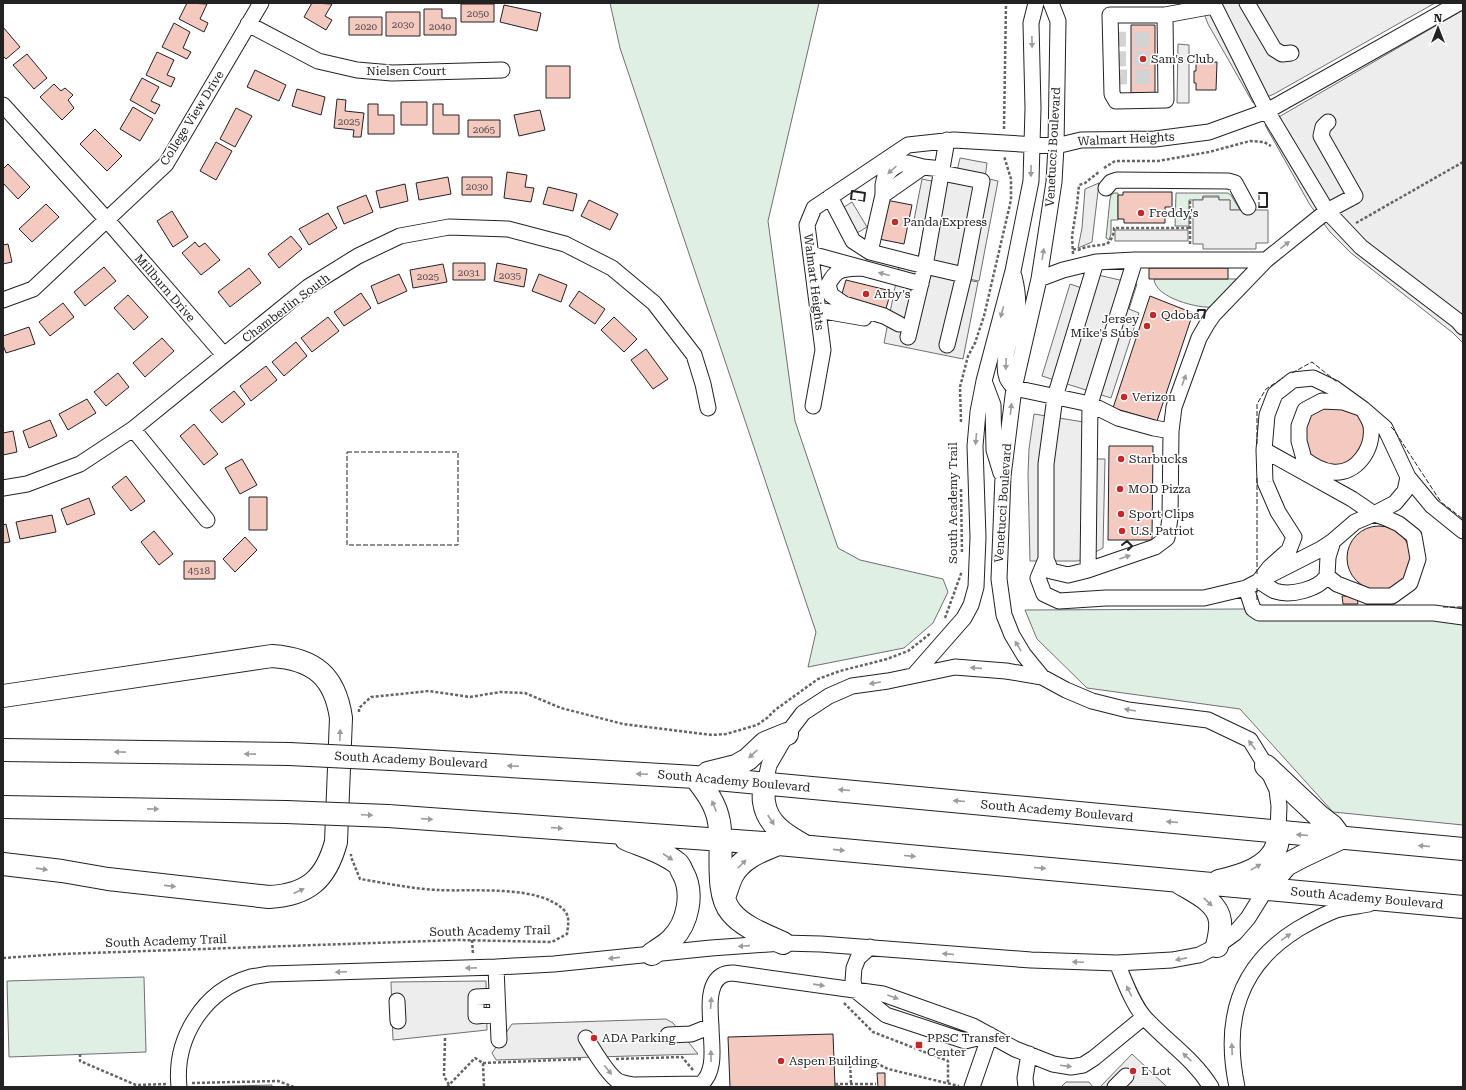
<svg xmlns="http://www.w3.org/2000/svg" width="1466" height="1090" font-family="'Roboto Serif',serif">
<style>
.green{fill:#e0efe3;stroke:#6f6f6f}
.parking{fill:#ededed;stroke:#6f6f6f}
.building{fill:#f3c9c0;stroke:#222}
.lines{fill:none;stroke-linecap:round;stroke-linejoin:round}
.minor-tunnel{stroke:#d3d3d3;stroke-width:15;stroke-dasharray:15 8;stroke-linecap:butt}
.minor-casing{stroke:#222;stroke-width:17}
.highway-casing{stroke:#222;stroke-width:24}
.path{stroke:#646464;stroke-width:2.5;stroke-dasharray:3 2;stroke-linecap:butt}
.minor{stroke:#fff;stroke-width:15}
.highway{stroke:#fff;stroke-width:22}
.highway-bridge-casing{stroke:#222;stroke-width:24;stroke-linecap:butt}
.highway-bridge{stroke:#fff;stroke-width:22}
.fence{stroke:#222;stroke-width:1;stroke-dasharray:5 2;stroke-linecap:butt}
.wall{stroke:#222;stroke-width:2}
.oneway{fill:#9c9c9c}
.poi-dot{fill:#c62828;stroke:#fff;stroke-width:1.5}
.labels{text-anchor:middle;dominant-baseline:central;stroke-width:3;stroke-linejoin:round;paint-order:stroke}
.number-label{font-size:10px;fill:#564c4a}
.poi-label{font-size:12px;fill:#222;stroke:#fff;text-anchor:start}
.street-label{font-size:12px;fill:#222;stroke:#fff}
</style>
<rect width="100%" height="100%" fill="#fff"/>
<path class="green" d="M610,3H819L768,221L795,421L838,548L860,560L943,579L948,592L933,623L904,648L808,667L816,632L620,48Z
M1114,193H1118V220H1111V234L1109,240L1106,238L1110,199L1111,195Z
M1176,193H1228L1231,195L1240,210H1230V200H1219V196H1203L1202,200H1189V226H1175Z
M1154,279H1240L1214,307C1199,309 1155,298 1154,279Z
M1463,608V825L1333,812L1240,709L1087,688L1037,639L1025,610Z
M144,977L146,1052L9,1057L7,981Z"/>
<path class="parking" d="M1200,3H1435L1274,94L1253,103L1208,24Z
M1463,10V343L1453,333L1351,253L1330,232L1310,205L1265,125Z
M1178,44L1189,45V103H1177Z
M960,158L987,163L985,178L998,181L979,281L916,269L924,227L913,225L922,179L932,181L957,171Z
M1099,183L1092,242L1078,248L1082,228L1085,189Z
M1203,197H1218L1219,200H1230V210H1268V243H1256V249H1203V244H1193V200H1203Z
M852,202L867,227L857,233L841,209Z
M1115,230H1188V241H1115Z
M899,267L978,282L963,359L884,343Z
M1085,272L1137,284L1129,309L1139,313L1111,398L1042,376L1070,284L1082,288Z
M1034,414L1096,424L1094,459H1105L1103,548L1078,561H1030L1028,474L1029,449Z
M486,981L487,1030L393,1040L391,982Z
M666,1019L673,1023L698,1054L496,1060L492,1053L512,1024Z
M1132,1054L1167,1087H1100Z
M1066,1082H1089L1093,1087H1061Z
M272,1085V1087H194Z"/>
<path class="building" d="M187,3L207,4L200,19L208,23L204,32L179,19Z
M312,3L332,4L325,16L332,20L326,30L304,17Z
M461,4H494V22H461Z
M504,5L541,13L537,31L500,22Z
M424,9H442V18H456V35H424Z
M386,12H420V36H386Z
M349,17H382V35H349Z
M174,23L190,32L183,48L191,52L187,59L162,47Z
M1131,25H1155V93H1131Z
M3,27L20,47L6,59L3,56Z
M157,52L174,60L167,75L175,78L171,87L146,75Z
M27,54L47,78L34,89L13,65Z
M1196,62H1217L1216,90H1196V83H1194V71H1196Z
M546,66H570V98H546Z
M255,70L286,85L279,101L247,87Z
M142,78L159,87L151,101L160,105L155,114L130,100Z
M54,84L61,91L65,88L73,95L68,100L74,108L62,120L40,97Z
M297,89L325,97L321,115L292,106Z
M337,99L346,100L345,111L364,113L361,137H353L354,130L334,128Z
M401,102H427V125H401Z
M368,104H378V115H394V134H368Z
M433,104H443V115H459V134H433Z
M133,107L153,119L140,141L120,129Z
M236,108L252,116L235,147L220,139Z
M540,110L545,130L519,136L514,115Z
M468,120H500V137H468Z
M95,129L122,156L107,171L80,144Z
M216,142L232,151L216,180L200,171Z
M8,164L30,187L18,199L3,183V169Z
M507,172L527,175L525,187L534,188L531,202L504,198Z
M448,177L451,194L419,200L416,183Z
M462,177H492V195H462Z
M405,184L408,201L380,208L376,191Z
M548,187L577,194L573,211L543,204Z
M1123,192H1172V207H1165V223H1124V219H1118V195H1123Z
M366,195L373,212L344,224L337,207Z
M589,200L618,214L610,230L581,216Z
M886,200L912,205L904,244L879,239Z
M46,204L59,217L32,242L19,229Z
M172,211L188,237L173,247L157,221Z
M328,213L337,228L309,245L299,229Z
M291,236L302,249L279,268L268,254Z
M195,242L199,247L205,243L220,260L201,275L182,253Z
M8,244L12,262L3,264V245Z
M453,263H485V280H453Z
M497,263L527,269L524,287L494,281Z
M443,264L447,282L413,288L410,270Z
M104,267L116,281L85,306L74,292Z
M249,268L261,283L230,307L218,292Z
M1149,268H1228V279H1149Z
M399,274L407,291L378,304L371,286Z
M539,274L567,285L561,302L532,291Z
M846,280L891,291L885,312L841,297Z
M579,291L605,309L595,324L569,306Z
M361,293L371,308L344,326L334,312Z
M128,295L148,317L134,330L114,308Z
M1150,296L1193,313L1157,421L1113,408Z
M63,303L74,317L50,336L39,322Z
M328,317L339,331L312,352L301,338Z
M614,317L637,339L624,352L601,330Z
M29,327L35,344L6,353L3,345V336Z
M162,338L174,351L145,377L133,363Z
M296,342L307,356L284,376L272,362Z
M646,349L668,379L653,389L631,360Z
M266,366L277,380L251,401L240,386Z
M118,373L129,387L106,406L94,392Z
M234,391L245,404L222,423L210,410Z
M87,399L96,413L68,430L59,414Z
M1347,407L1356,413L1362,422L1366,432L1361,453L1345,467L1314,463L1300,435L1303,424L1316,408Z
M50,420L57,436L29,448L23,431Z
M194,424L218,454L204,465L180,436Z
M13,431L17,452L3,455V433Z
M1109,446H1153L1152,540H1108Z
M242,459L257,485L240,494L225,468Z
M126,476L145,501L131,511L112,487Z
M249,497H267V530H249Z
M89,498L95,514L67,525L61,509Z
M52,515L56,532L20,539L16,522Z
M6,524L10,542L3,543V525Z
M1347 558a32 32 0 1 1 64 0a32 32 0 1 1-64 0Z
M154,531L173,554L159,565L141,542Z
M245,537L257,550L235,572L223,559Z
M184,561H215V579H184Z
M1342,596H1357L1358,604H1343Z
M833,1034L835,1086H840V1087H730L728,1037Z
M877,1073H885V1087H897H878Z"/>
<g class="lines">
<path class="minor-tunnel" d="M1111,39L1165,40
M1111,59L1166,58
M1112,77H1166"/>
<g class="minor-casing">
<path id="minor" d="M1051,3L1058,21L1056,146L1054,182L1039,279L1014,388L1003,476L999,579L1004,615L1012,635L1024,655L1042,677L1066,690L1092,701L1128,710L1208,720L1250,740L1266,766L1277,790L1279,806L1278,832
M1213,3L1267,111L1327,211L1361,247L1458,321L1463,327
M1247,3L1274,49L1282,54L1291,53
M1165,15L1166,100L1116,101L1112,94L1110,15H1165L1214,6
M248,24L318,61L357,70L392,73L502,70
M3,105L107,220L224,355
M1106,188L1111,182L1117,180L1228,181L1235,183L1248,207
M883,195L923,167
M830,197L853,241L870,252L925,266L947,140
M870,252L883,195V185L885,176L893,168L900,164L908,163L923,167L942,169
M811,254L921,284
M1135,260L1090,404L1088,570L1068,575L1051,571L1046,559V464L1055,397L1096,262Z
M1135,260H1266
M862,268C844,269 837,267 828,285L831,295L844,304L884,316L899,324
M1014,276C1017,288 1019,300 1017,313C1014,333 1000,358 1007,378C1008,381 1012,385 1014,388L1090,404L1118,418L1154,428L1171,431
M1039,279L1063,270L1096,262
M3,300L33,289L166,164L261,3
M818,310L864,318
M908,337L925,266L964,275L982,181L942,173
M947,345L964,275
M984,381L993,405L994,450L1001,473
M1322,401L1343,402L1363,409C1365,414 1370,420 1371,426C1374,448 1357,475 1332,472C1322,471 1312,465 1304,459L1299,441V426L1305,410Z
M813,406L823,350L807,225L814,208L908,145L954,140L1056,146L1081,140L1155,139L1209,132L1267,111L1459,3
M133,429L207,520
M1264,450L1352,499L1374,514L1395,503L1405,491L1408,477
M3,488L27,484L80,464L133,429L308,287L358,256L400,236L449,227L508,229L565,244L612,268L654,303L694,355L703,384L708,408
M1046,559L1038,578L1044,594L1059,601L1106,598H1204L1246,588L1259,581C1264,584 1270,589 1275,591C1290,596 1318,590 1327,576L1337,584L1368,596H1392L1410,583L1418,559L1414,536L1399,524L1386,518L1374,514L1355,522L1333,541L1328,557L1327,576
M1088,570L1155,547L1167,538L1170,518L1171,431L1174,407L1199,338L1207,324L1214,314L1266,260L1327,211L1355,196L1321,136L1323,127L1328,122
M1270,575L1321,549L1333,541
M1259,581L1270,567L1289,550L1294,537L1278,512L1265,482L1264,450L1267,415L1275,394L1293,380L1313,378L1334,388L1363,409L1385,428L1408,477L1432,506L1463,531
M1246,588L1253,609L1259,613H1434L1463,617
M914,675L964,618L971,605L976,587L978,537L975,446L978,412L984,381L1013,271L1031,181L1033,108L1031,23L1036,3
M765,783L769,765L787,734L803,713L829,696L852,686L888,681L955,667L1006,671L1042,677
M870,947L858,958L854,968L853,981L855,990L886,1015L965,1041L990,1035
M1117,963C1124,980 1133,1005 1145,1018C1167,1042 1193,1058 1211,1087
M496,967L499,1040
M497,996L476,997V1016L498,1014
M397,1001L398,1021
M668,1035L691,1034L711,1026C710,1011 707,985 721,976C724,974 729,973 733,973L883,994L973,1026L1015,1049L1053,1064L1071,1067L1083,1065L1094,1058L1144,1017
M586,1038C592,1048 608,1075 618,1081C622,1083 628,1084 633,1085L701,1084C717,1071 711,1044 711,1026
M179,1087C174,1039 203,991 251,977C257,976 263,975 269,974L496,967L554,964L711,948L783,943L821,944L1031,960L1117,963L1172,960L1199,955L1217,946L1235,933L1248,918L1266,889
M972,1087L990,1035
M1026,1087L1025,1078L1029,1054
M1115,1087L1126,1076
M1237,1087C1223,1021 1238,966 1298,929C1310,922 1323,915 1336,910C1347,907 1358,906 1369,904"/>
</g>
<g class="highway-casing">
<path id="highway" d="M3,696L272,656C314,659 335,676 341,718L336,842C326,879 308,895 269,897L108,879L62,871L3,864
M3,750L289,754
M391,759L695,777L1463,849
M1266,766L1319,816L1332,826L1341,838
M708,773L736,766L748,759L765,743L787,734
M695,777C706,791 716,804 719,822C724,847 714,892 731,912C743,927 765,935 783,943
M765,783C764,789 763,796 764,802C767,824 785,835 803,845
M3,807L286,812
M388,816L778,844L1463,907
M626,839C643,846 662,851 677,863C680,865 681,870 683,873C694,893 688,923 672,939C667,945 658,949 652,954
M1219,881C1240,876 1270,868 1277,845C1278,841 1278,836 1278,832
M1180,883C1195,892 1218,902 1220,921C1221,930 1219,938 1217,946
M1266,889L1286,865L1303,856L1339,839
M724,897C727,890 729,882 732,876C741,858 761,851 778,844"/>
</g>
<path class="path" d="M1004,129L1006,3
M1104,168L1115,161H1158L1209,152L1250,141L1264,142L1271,146
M1356,223L1463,162
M1190,244V201
M1073,249L1078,250L1086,247L1107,244C1112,239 1114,235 1114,228H1190
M1073,254L1072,236L1077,205L1079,185L1085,183L1100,171
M961,422L960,387L968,356L975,343L984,316L1011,200V179L1004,156
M961,489L962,554
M945,618L962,571
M359,712V708L371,697L429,691L470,697L500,692L525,693L561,708L623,724L712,735L726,734L757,725L767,718L775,710L818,679L840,671L887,659L908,651L931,633
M472,940L473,954
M3,958L61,954L458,940L552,942L567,934C568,926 570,917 565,911C540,884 472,892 438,890C412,889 386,883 360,879L351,857V854
M844,1003L873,1032L948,1061V1083
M445,1038L444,1076L449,1085
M80,1054V1061L136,1085L167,1084
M616,1059L682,1057L693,1070
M483,1063L583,1059
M192,1083L278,1081L294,1087
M851,1083L850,1060L868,1059L888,1069L959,1086
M835,1084H876
M447,1087L475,1058L483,1063L484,1087"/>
<use href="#minor" class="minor"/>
<use href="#highway" class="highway"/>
<g class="highway-bridge-casing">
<path id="highway-bridge" d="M289,754L391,759
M286,812L388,816"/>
</g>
<use href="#highway-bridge" class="highway-bridge"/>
<path class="fence" d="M851,199L864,201
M1259,207V193
M1292,373L1312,362L1337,382
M1391,427L1394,430L1441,502L1463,519
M1257,444V404L1266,389L1283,378
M347,452H458V545H347Z
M1257,574V478
M1257,588V600
M1443,607H1463"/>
<path class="wall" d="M851,199L852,191L865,193L864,201
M1259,207H1267V193H1259
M1197,317L1198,310H1205L1204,318
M1122,545L1127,541L1132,546L1128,550"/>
</g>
<defs><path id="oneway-solid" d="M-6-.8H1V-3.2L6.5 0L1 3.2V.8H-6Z"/></defs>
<g class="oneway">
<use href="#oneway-solid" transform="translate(1032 42) rotate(89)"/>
<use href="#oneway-solid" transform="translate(892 170) rotate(138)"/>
<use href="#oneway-solid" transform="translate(1031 171) rotate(91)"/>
<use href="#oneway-solid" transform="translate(1285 245) rotate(-38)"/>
<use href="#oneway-solid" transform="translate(1043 254) rotate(-81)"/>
<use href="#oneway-solid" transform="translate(884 274) rotate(-165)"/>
<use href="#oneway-solid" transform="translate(1002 312) rotate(105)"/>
<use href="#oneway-solid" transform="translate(1006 364) rotate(92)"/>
<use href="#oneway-solid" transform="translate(1184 380) rotate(-70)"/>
<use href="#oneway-solid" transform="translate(1011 409) rotate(-83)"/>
<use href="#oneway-solid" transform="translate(976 439) rotate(95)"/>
<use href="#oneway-solid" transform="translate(1125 557) rotate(-19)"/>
<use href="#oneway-solid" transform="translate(1018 646) rotate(-121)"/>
<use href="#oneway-solid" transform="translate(976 668) rotate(-176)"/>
<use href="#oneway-solid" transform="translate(875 683) rotate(171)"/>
<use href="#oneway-solid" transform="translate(1130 710) rotate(-170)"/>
<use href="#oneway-solid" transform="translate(340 735) rotate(-88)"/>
<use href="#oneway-solid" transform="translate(1252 745) rotate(-127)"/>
<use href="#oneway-solid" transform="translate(120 752) rotate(-179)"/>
<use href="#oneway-solid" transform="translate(250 754) rotate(-179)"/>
<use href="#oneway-solid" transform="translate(753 754) rotate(137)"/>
<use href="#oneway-solid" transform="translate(513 766) rotate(-177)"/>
<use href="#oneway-solid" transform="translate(642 774) rotate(-177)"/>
<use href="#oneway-solid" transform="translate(844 790) rotate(-175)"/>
<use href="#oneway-solid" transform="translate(959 801) rotate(-175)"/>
<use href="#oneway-solid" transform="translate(714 806) rotate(-112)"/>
<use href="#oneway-solid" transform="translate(153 809) rotate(1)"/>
<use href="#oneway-solid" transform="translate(367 815) rotate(2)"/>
<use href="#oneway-solid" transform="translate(427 819) rotate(4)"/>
<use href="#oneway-solid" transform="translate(771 820) rotate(57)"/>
<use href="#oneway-solid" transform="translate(1172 822) rotate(-175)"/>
<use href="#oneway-solid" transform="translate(557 828) rotate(4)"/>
<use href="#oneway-solid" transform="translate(1302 835) rotate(-175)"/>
<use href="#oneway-solid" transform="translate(1424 846) rotate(-175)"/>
<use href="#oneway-solid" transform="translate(839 850) rotate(6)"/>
<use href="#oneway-solid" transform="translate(910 856) rotate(5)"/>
<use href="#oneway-solid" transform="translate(668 857) rotate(33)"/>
<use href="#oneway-solid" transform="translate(742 864) rotate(-45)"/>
<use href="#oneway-solid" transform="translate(1256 867) rotate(-31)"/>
<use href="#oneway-solid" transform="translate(1040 868) rotate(5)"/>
<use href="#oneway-solid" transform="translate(42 869) rotate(8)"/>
<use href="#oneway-solid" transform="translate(170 886) rotate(6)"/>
<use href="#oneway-solid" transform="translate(299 891) rotate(-25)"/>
<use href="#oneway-solid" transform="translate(1208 902) rotate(44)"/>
<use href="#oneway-solid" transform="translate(1286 937) rotate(-35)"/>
<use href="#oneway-solid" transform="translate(744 946) rotate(176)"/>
<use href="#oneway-solid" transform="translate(948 954) rotate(-175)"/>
<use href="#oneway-solid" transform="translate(614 958) rotate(174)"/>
<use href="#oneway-solid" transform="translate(1181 959) rotate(169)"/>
<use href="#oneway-solid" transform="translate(1078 962) rotate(-178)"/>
<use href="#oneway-solid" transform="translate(471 968) rotate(179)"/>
<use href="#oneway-solid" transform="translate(341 972) rotate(178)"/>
<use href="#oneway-solid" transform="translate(819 985) rotate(8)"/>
<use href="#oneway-solid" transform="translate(1129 991) rotate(-117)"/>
<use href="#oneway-solid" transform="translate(893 997) rotate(20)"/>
<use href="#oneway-solid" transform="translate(711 1003) rotate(-86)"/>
<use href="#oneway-solid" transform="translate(1232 1049) rotate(-92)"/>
<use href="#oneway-solid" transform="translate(711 1056) rotate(-91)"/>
<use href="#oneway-solid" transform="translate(1187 1057) rotate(-137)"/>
<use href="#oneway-solid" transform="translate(1066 1066) rotate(7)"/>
<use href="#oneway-solid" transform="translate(608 1070) rotate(51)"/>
</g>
<g class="poi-dot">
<circle cx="1143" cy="59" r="4"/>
<circle cx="1141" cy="213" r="4"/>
<circle cx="895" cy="222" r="4"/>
<circle cx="866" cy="294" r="4"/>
<circle cx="1153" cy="315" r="4"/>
<circle cx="1147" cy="326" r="4"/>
<circle cx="1124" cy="397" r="4"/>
<circle cx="1121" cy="459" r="4"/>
<circle cx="1120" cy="489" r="4"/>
<circle cx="1121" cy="514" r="4"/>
<circle cx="1122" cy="531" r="4"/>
<circle cx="594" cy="1038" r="4"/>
<rect x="915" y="1041" width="8" height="8" rx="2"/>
<circle cx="781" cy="1061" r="4"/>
<circle cx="1133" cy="1071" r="4"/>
</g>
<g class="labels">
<g class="number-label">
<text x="478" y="13">2050</text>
<text x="403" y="24">2030</text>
<text x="366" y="26">2020</text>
<text x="440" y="26">2040</text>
<text x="349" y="121">2025</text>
<text x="484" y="129">2065</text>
<text x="477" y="186">2030</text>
<text x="469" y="272">2031</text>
<text x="510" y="275">2035</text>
<text x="428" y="276">2025</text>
<text x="199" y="570">4518</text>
</g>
<g class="poi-label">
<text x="1151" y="59">Sam's Club</text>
<text x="1149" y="213">Freddy's</text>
<text x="903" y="222">Panda Express</text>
<text x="874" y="294">Arby's</text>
<text x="1161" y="315">Qdoba</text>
<text x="1139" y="319" text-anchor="end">Jersey<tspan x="1139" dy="14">Mike's Subs</tspan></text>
<text x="1132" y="397">Verizon</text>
<text x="1129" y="459">Starbucks</text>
<text x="1128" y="489">MOD Pizza</text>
<text x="1129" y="514">Sport Clips</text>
<text x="1130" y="531">U.S. Patriot</text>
<text x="602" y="1038">ADA Parking</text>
<text x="927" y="1038">PPSC Transfer<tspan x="927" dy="14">Center</tspan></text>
<text x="789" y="1061">Aspen Building</text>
<text x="1141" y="1071">E Lot</text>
</g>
<g class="street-label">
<text x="406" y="71">Nielsen Court</text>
<text transform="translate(192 118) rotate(-58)">College View Drive</text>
<text transform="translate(1126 139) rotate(-3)">Walmart Heights</text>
<text transform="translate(1053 147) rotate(-87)">Venetucci Boulevard</text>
<text transform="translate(814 282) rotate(83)">Walmart Heights</text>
<text transform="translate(165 288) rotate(49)">Millburn Drive</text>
<text transform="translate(286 308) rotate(-37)">Chamberlin South</text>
<text transform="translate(953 503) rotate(-90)">South Academy Trail</text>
<text transform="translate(1003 503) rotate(-86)">Venetucci Boulevard</text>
<text transform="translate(411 760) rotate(3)">South Academy Boulevard</text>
<text transform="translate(734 781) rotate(5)">South Academy Boulevard</text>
<text transform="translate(1057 811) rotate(5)">South Academy Boulevard</text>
<text transform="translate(1367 898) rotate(5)">South Academy Boulevard</text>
<text transform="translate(490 931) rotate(-1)">South Academy Trail</text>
<text transform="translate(166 941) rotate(-2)">South Academy Trail</text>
</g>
</g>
<rect width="1466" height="1090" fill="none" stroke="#222222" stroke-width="8"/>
<g transform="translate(1438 28)" stroke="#ffffff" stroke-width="3" paint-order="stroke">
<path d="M0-3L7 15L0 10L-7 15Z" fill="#222222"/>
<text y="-6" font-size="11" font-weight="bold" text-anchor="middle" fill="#222222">N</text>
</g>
</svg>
